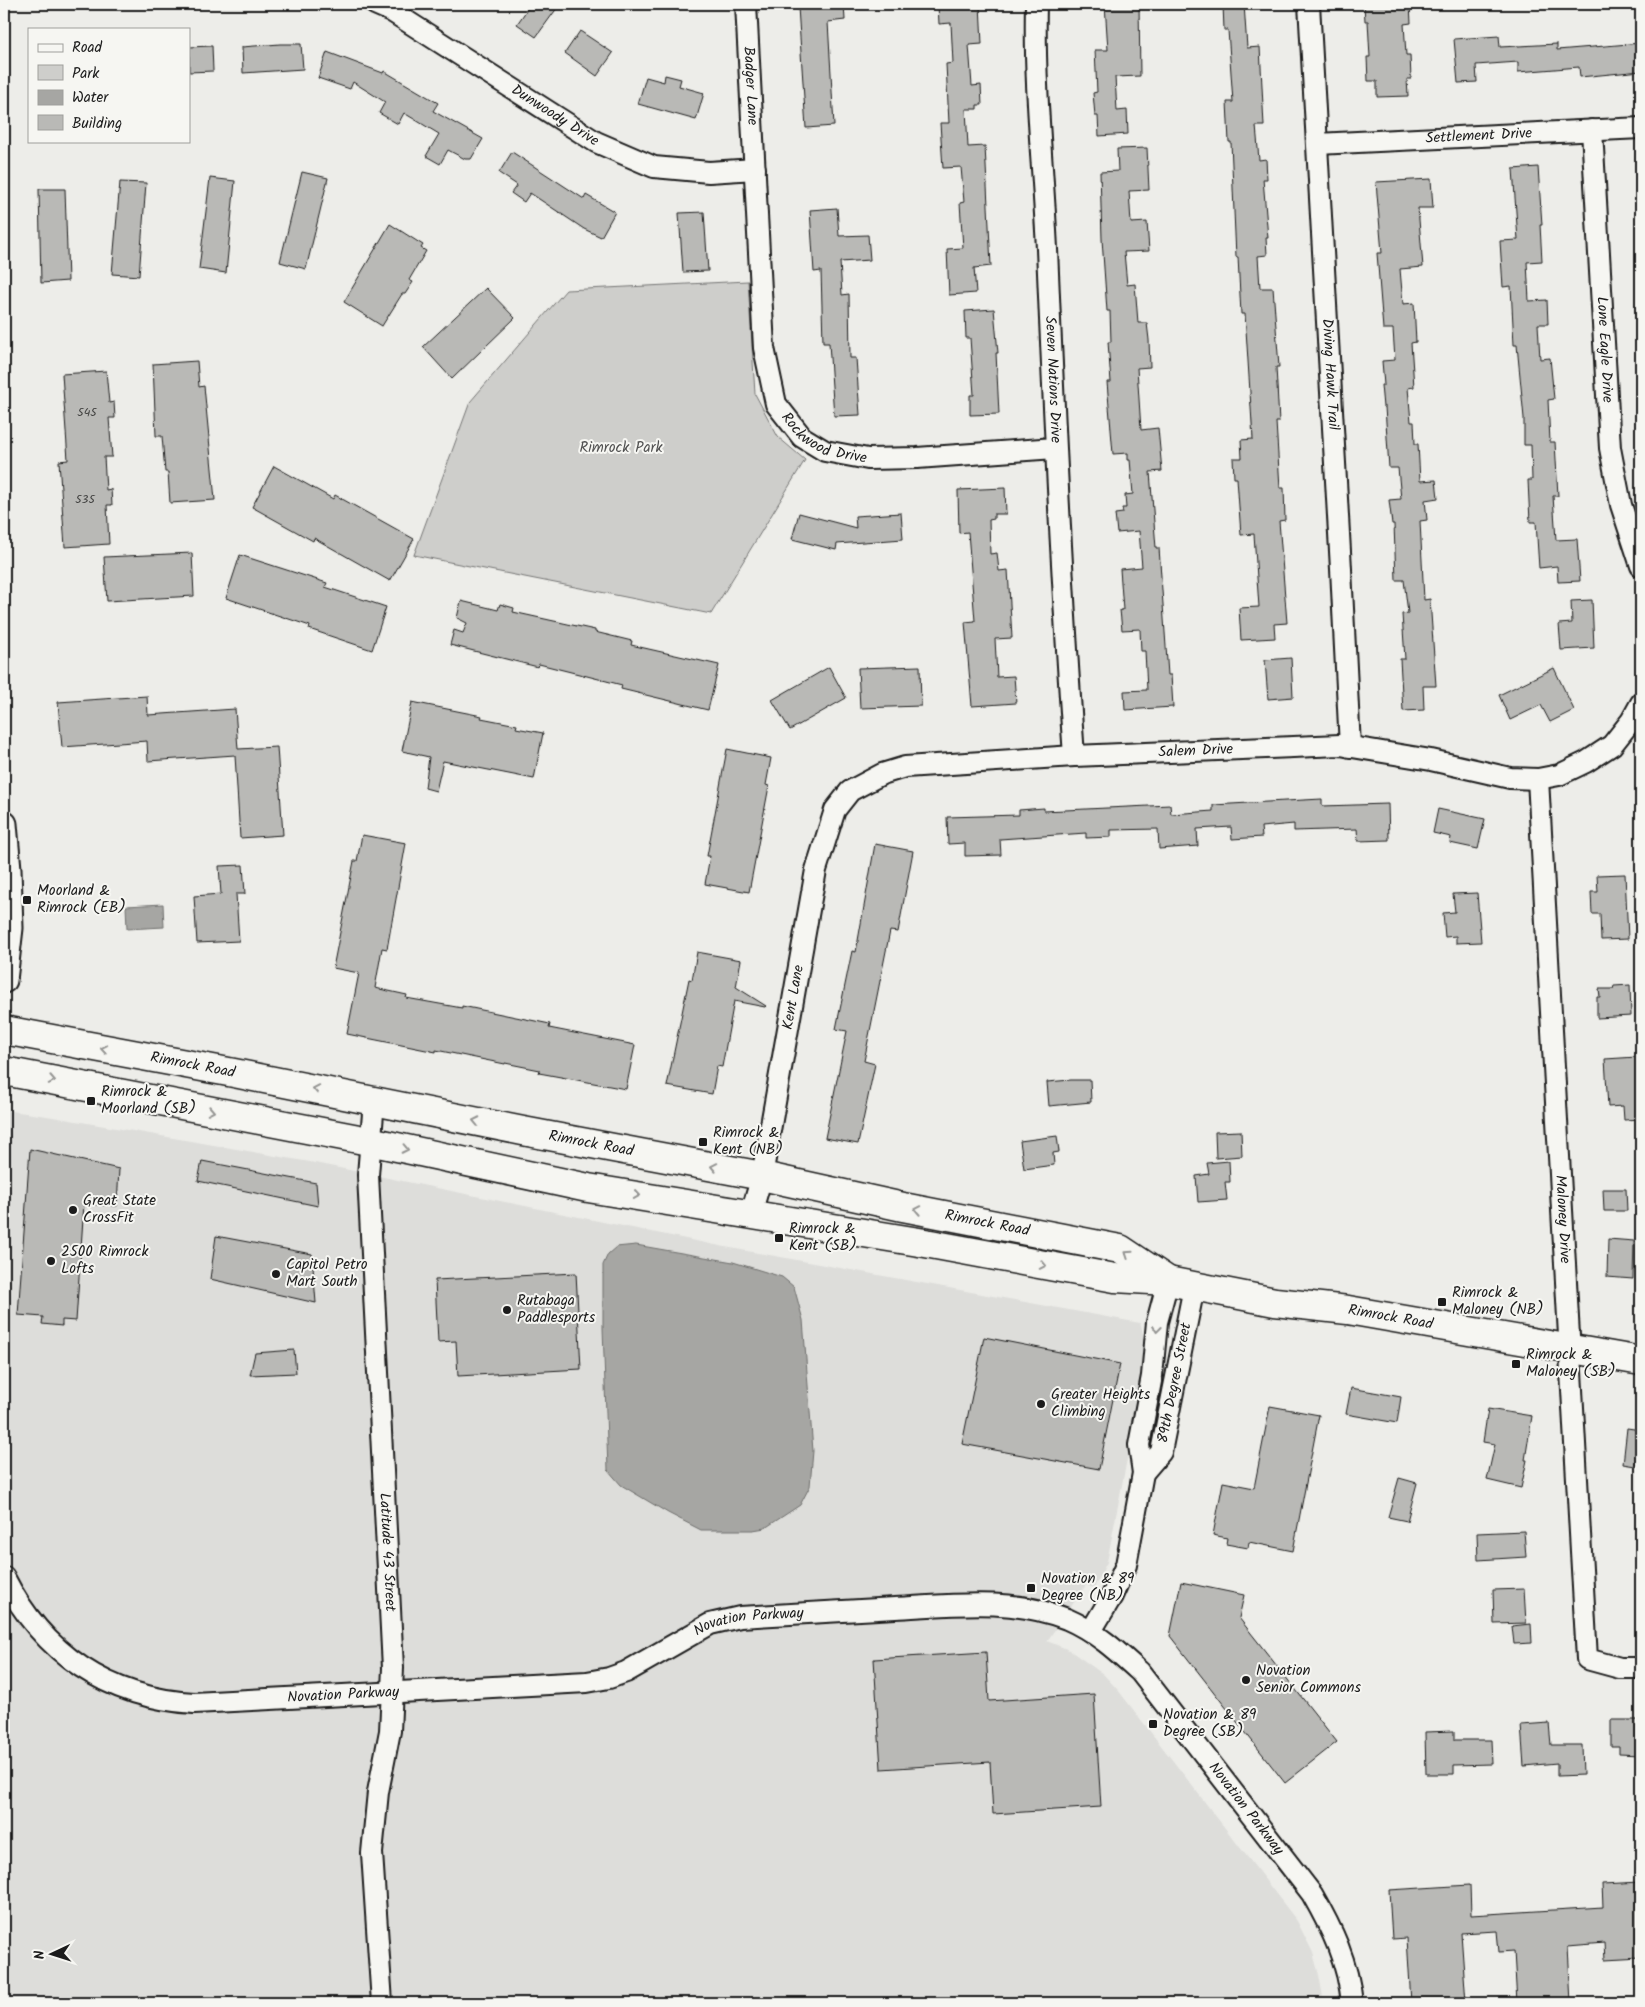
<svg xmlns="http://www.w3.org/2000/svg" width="1645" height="2007" font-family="Kalam,sans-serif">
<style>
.built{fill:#ddddda}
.green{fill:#cececb;stroke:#757574}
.water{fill:#a6a6a3;stroke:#6f6f6d}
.building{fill:#b9b9b6;stroke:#1c1c1c}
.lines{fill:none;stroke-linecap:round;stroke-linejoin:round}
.minor-casing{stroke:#1c1c1c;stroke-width:24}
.tertiary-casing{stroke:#1c1c1c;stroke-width:29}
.secondary-casing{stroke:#1c1c1c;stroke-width:31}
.minor{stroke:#f6f6f2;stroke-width:20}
.tertiary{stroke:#f6f6f2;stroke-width:25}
.secondary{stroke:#f6f6f2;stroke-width:28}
.oneway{stroke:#949492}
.poi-dot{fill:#1c1c1c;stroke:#f6f6f2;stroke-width:2}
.labels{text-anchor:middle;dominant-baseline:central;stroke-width:4;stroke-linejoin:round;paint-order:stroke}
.number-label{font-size:12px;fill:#434342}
.street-label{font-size:15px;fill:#1c1c1c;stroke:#f6f6f2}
.park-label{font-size:15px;fill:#515151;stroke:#f6f6f2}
.poi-label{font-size:15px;fill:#1c1c1c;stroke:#f6f6f2;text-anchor:start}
</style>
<rect width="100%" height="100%" fill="#edede9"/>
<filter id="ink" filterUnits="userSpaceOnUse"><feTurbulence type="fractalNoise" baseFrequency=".02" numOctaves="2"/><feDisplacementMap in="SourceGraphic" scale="10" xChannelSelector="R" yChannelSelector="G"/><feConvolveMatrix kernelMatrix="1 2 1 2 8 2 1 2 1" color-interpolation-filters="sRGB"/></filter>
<g filter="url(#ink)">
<path class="built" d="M4,1110L47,1116L310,1162L720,1246L1140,1323L1145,1340L1141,1387L1107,1562L1094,1588L1086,1585L1047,1641L1069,1650L1103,1674L1118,1690L1297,1921L1313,1953L1319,1975L1324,2003H4Z"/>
<path class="green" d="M748,281L755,394L778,437L805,460L711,614L414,555L470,402L566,290Z"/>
<path class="water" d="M163,904L164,927L127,929L126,906Z
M636,1245L733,1262L782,1277L794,1287L803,1320L813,1451L810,1486L800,1505L765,1528L753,1530H701L668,1513L621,1485L608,1470L603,1328V1265L608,1254L616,1247Z"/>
<path class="building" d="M531,4H560L536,37L517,24Z
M844,4L845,20L828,22L834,126L806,128L798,7Z
M938,4H980L982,44L969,45L972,86L981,85L982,105H977V109H966L968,147L985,146L991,266L974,268L976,293L949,295L947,249L963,248L960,203L964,202L961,167L943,168L940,123H949L946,64L953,63L951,23L939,24Z
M1105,4H1139L1140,76L1115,77L1117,111L1127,110L1128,134L1099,136L1098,116H1095L1093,93L1097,92L1095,50H1108Z
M1223,4H1244L1247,48L1260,47L1264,126H1256L1259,160L1266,159L1267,179H1263L1268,238H1266L1267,255L1258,256L1260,288H1273L1279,367H1276L1279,422H1276L1280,488H1284L1285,520L1279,521L1287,623L1274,624L1275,638L1241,640L1239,608L1259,607L1254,534L1241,535L1237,478H1234L1233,458H1242L1241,440L1253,439L1245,314H1241L1238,257H1236L1231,142H1229L1227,102H1233L1228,30H1224Z
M1364,4H1410L1411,23L1404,24L1406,55H1410L1411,79H1407L1408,96L1377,97V81H1368L1367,57H1370L1368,21H1365Z
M580,31L613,53L597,76L565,53Z
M1499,36L1500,47L1557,44V50L1641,43V71L1580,77L1579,67L1518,72V62L1476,65L1477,82L1458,83L1454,39Z
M280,44H301L303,69L243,73L242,47Z
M212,46L213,71L189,72V47Z
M327,52L383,73L384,71L438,103L433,111L483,139L471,159H465L448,150L440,164L426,156L439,134L404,113L398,124L379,113L385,102L353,82L350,89L318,78Z
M665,75L681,79L679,86L704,93L696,120L638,104L646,77L664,82Z
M1147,148L1149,190L1129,191L1131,223L1147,222L1149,251L1124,252L1127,285L1135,284L1138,323H1147L1149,340L1150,367L1137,368L1141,430L1158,428L1162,471L1150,472L1156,548H1159L1168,675H1171L1173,707L1125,710L1124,691L1147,690L1145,651H1141L1140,629L1122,630L1120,610H1123L1120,569L1142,567L1139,531L1117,533L1115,514L1123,513L1122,508H1126L1125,495L1133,494L1130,460H1128V453L1113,454L1107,382H1111L1108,342H1111L1110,311H1107L1102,239L1100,172L1118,171L1117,149Z
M512,152L584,199L586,195L615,212L601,237L584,229L530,193L524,202L511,193L517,185L499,173Z
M1538,167L1542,225H1540L1542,261L1527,262L1529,301L1547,300L1548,324H1538L1540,359L1550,358L1554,399L1548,400L1550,442H1555L1558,496H1553L1556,540L1577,539L1580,581L1558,582L1557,566L1539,568L1536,522H1530L1528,480H1532L1531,445H1524V418L1517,345H1514L1511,286L1503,287L1500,241L1518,240L1513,169Z
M302,172L328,178L306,269L280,262Z
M210,178L235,181L226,273L199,269Z
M1431,179L1433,208H1418L1423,267L1400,269L1403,304L1414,303L1416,342L1411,343L1414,387L1408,388L1411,422H1414L1415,444H1418L1420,481L1436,480L1438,498L1425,500L1427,520L1420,521L1424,600L1430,599L1436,686H1423L1424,710L1403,711L1400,659H1405L1402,614L1408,613L1404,580H1396L1394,524H1392L1389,500L1401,499L1398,468H1389L1385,407H1383L1381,385H1384L1382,361L1395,360L1393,329H1383L1377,253H1382L1376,182Z
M120,182L146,183L139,276L112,274Z
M39,189H65L68,281L41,283Z
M837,208L839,236L868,235L870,260L840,262L842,295L849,294L850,358H856L860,415L834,416L829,343H823L821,271L814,272L810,210Z
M704,212L708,271L683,272L679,213Z
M390,224L423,245L421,248L426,251L409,280L413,282L405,294H402L382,326L344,302Z
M486,288L515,318L452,379L423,347Z
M994,309L998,353H996L999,414L970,415V395H974L970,338H966L965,311Z
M197,361L199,387L204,386L215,500L170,503L168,472H165L162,436H156L153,364Z
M106,371L109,403L114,402L115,418H109L112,457H104L106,490L111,489L112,505H107L109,544L65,547L59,461L68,460L62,374Z
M274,466L333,499L335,495L414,539L390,581L314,538L313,541L252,507Z
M1005,488L1006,514H994V519L989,520L990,554L997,553L999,571L1008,570L1012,638L995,639L997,677L1014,676L1016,703L972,706L965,622L975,621L968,532L959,533L958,490Z
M799,513L856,528L855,516L901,513L903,539L837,544L836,550L792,539Z
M192,553L194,596L107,601L104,557Z
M240,555L327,583L325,587L386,607L372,650L309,629L310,626L226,598Z
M1592,600L1594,648L1561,650L1559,624L1572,623L1571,601Z
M461,601L498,610L500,604L514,608L513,612L595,630V632L632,641L631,645L719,665L708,710L621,689L622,685L587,676L539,664L538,667L450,645L454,630L463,633L467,623L457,618Z
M1291,658L1293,697L1268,699L1265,660Z
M920,666L921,706L860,708L858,668Z
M829,667L846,698L790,730L772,700Z
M1554,668L1574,710L1550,722L1541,705L1510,720L1499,695Z
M147,696L148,715L235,709L238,749L277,747L283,835L240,838L235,755L148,761L147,741L62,747L58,702Z
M412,702L482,716L481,718L517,725L516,728L543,733L534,779L443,761L436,791L425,788L429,757L402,751Z
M727,749L771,758L766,785L769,786L749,892L705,884L710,856H707Z
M1322,799V806L1388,804L1389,840L1358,841L1357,829L1294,831V824L1261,827L1262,837L1232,839L1231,827L1197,829L1198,846L1159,849L1158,829L1111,830V837L1086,838V833L1000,839L1001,855L965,856V843L948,844L947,817L1019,815V810L1044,808V811L1170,805L1171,814L1213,811V805Z
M1438,809L1485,819L1478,849L1450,843L1451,837L1433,833Z
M362,835L406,843L387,949L382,948L375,988L407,995L406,998L462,1008V1006L550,1024L549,1028L635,1045L626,1089L539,1073L540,1070L505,1063V1064L436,1050V1052L347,1034L359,973L333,968L354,861H357Z
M875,844L913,851L898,932L890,931L864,1061L875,1064L858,1144L825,1138L847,1031L836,1029L852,951L856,952Z
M243,865L245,894H236L239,941L197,943L194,896L221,894L219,866Z
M1625,874L1628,939L1601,940L1600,914H1592L1591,892H1598L1597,875Z
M1477,893L1481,942L1456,943V936L1445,937L1443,913L1455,912L1453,894Z
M697,952L741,960L736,987L766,1006L765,1007L734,1001L722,1067L717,1066L712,1094L667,1086L689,979L692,980Z
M1630,985L1631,1016L1597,1018V997H1600L1599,989H1613L1614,986Z
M1637,1057L1640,1097H1641V1119L1624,1120L1623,1106L1608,1107L1605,1059Z
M1071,1080H1090L1091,1102L1049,1106L1047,1082Z
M1241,1131L1242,1156L1216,1158L1215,1132Z
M1057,1136L1059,1152L1053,1153L1054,1165L1024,1169L1020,1141Z
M30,1149L119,1169L117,1206L84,1204L76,1321L62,1320V1326L42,1324L43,1317L18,1315Z
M202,1161L316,1183L318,1206L198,1181Z
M1229,1161L1230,1182H1225L1227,1200L1198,1202L1196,1176L1209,1174L1207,1163Z
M1603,1189H1626L1627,1211H1604Z
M216,1236L312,1254L316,1303L210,1279Z
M1608,1239L1634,1241L1633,1279L1607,1277Z
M576,1273L581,1369L458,1376L456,1341L438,1342L435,1280Z
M984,1337L1120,1364L1099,1469L962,1444Z
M294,1350L296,1373L250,1375L255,1353Z
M1351,1388L1401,1397L1397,1423L1346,1414Z
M1270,1406L1319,1415L1293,1551L1249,1542L1248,1548L1226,1544L1227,1538L1213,1535L1223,1482L1254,1488Z
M1488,1409L1532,1416L1525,1460H1527L1521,1488L1487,1480L1495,1444L1483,1442Z
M1627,1428L1641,1430V1467L1623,1464Z
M1399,1478L1417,1483L1407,1521L1388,1517Z
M1524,1531L1526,1557L1478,1560L1477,1533Z
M1181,1582L1244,1595L1239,1618L1337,1742L1285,1783L1170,1636Z
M1524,1589L1526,1623L1494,1624L1493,1590Z
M1531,1624L1532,1643L1514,1644L1512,1626Z
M986,1652L989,1701L1094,1694L1101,1807L993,1814L990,1762L881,1769L874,1659Z
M1611,1720H1641V1755L1619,1754V1747H1611Z
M1549,1723L1551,1745H1582L1583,1775L1557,1776V1763L1524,1766L1521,1725Z
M1454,1731V1740H1491L1492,1764L1454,1765V1774H1426L1425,1732Z
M1641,1882V1957L1605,1959L1604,1943L1568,1946L1571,2003H1517L1514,1951L1499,1952L1497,1931L1461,1933L1466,2003H1411L1407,1938L1392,1939L1389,1890L1470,1885L1471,1915L1603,1907L1602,1884Z"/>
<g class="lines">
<g class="minor-casing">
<g id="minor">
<path id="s1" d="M375,4L391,11L596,142L654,167L709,172L755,169"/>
<path id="s2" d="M746,4L764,348L776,404L802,437L825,451L868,459L917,458L1055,448"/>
<path id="s3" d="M1036,4C1034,86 1043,167 1047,249C1054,418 1062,587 1074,756"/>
<path id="s4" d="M1309,4L1341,569L1350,747"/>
<path id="s5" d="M1592,130L1610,448L1621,505L1641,566"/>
<path id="s6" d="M1317,144L1641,128"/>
<path id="s7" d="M1538,779L1587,1659L1620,1668H1641"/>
<path id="s8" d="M374,1101L368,1175L393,1668L390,1731L378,1792L372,1853L382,2003"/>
<path id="s9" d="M751,1214L762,1176L816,870L835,810L850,791L882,774L905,767L1074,756L1340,745L1431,760L1510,778L1538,779L1559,775L1586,762L1612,745L1631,721L1641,703"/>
<path id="s10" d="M1143,1473L1161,1452L1194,1287"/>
<path id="s11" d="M4,1577C43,1654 108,1698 194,1703L587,1682L609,1678L626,1672L710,1624L740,1617C791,1614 843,1611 895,1608C953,1605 1011,1597 1067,1619C1095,1631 1117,1651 1140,1672L1312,1894C1332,1929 1348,1962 1352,2003"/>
<path d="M1091,1631L1112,1596L1126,1565L1143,1473L1139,1445L1152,1376L1157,1322L1168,1281"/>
</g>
</g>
<g class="tertiary-casing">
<path id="tertiary" d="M4,824L8,869L10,928L4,980"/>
</g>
<g class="secondary-casing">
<g id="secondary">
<path id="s12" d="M4,1030L234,1073L523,1131L762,1176L903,1207L1120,1249L1168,1281"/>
<path id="s13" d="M4,1071L369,1141L588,1188L925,1243L1115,1278L1168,1281L1275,1302L1348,1310L1641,1361"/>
</g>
</g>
<use href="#minor" class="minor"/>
<use href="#tertiary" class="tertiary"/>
<use href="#secondary" class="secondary"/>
</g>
<defs><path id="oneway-chevron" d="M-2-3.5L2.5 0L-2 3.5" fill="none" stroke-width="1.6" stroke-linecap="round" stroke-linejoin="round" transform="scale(1.25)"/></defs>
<g class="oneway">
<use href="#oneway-chevron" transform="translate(104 1049) rotate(-170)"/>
<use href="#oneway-chevron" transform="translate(52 1080) rotate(11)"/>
<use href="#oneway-chevron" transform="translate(316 1089) rotate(-169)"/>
<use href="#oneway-chevron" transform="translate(211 1111) rotate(11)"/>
<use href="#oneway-chevron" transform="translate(476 1121) rotate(-168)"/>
<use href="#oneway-chevron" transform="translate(405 1149) rotate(12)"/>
<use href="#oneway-chevron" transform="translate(714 1167) rotate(-169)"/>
<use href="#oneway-chevron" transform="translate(637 1195) rotate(9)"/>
<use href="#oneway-chevron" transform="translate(918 1210) rotate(-169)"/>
<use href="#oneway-chevron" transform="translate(1128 1254) rotate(-146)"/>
<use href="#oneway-chevron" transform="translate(1043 1265) rotate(11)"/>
<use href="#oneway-chevron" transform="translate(1157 1329) rotate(97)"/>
</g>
</g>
<g class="poi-dot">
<rect x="22" y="895" width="10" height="10" rx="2.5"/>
<rect x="86" y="1096" width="10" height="10" rx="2.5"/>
<rect x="698" y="1137" width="10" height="10" rx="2.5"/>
<circle cx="73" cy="1210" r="5"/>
<rect x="774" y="1233" width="10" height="10" rx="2.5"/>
<circle cx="51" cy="1261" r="5"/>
<circle cx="276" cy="1274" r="5"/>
<rect x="1437" y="1297" width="10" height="10" rx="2.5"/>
<circle cx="507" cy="1310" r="5"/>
<rect x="1511" y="1359" width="10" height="10" rx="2.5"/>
<circle cx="1041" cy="1404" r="5"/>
<rect x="1026" y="1583" width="10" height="10" rx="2.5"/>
<circle cx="1246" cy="1680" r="5"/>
<rect x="1148" y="1719" width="10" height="10" rx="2.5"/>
</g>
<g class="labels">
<g class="number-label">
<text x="87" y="412">545</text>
<text x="85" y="499">535</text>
</g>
<g class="street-label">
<text stroke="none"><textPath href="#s2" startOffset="82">Badger Lane</textPath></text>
<text stroke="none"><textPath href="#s1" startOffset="212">Dunwoody Drive</textPath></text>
<text stroke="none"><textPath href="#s6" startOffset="162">Settlement Drive</textPath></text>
<text stroke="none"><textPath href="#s5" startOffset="220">Lone Eagle Drive</textPath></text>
<text stroke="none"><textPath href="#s4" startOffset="371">Diving Hawk Trail</textPath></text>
<text stroke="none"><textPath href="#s3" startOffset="376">Seven Nations Drive</textPath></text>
<text stroke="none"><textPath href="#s2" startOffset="464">Rockwood Drive</textPath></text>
<text stroke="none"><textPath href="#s9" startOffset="789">Salem Drive</textPath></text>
<text stroke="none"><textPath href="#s9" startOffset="221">Kent Lane</textPath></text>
<text stroke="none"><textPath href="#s12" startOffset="192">Rimrock Road</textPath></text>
<text stroke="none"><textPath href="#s12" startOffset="598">Rimrock Road</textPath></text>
<text stroke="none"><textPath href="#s7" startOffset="441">Maloney Drive</textPath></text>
<text stroke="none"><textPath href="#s12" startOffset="1002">Rimrock Road</textPath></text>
<text stroke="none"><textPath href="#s13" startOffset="1409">Rimrock Road</textPath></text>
<text stroke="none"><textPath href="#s10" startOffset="98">89th Degree Street</textPath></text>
<text stroke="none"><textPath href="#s8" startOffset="452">Latitude 43 Street</textPath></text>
<text stroke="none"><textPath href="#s11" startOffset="809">Novation Parkway</textPath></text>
<text stroke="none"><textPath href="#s11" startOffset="389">Novation Parkway</textPath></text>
<text stroke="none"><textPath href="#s11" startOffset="1394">Novation Parkway</textPath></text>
</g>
<g class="park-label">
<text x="621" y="448">Rimrock Park</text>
</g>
<g class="poi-label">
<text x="37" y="891">Moorland &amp;<tspan x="37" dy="17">Rimrock (EB)</tspan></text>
<text x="101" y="1092">Rimrock &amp;<tspan x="101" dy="17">Moorland (SB)</tspan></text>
<text x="713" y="1133">Rimrock &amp;<tspan x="713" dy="17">Kent (NB)</tspan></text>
<text x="83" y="1201">Great State<tspan x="83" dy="17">CrossFit</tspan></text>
<text x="789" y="1229">Rimrock &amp;<tspan x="789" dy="17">Kent (SB)</tspan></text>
<text x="61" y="1252">2500 Rimrock<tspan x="61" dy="17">Lofts</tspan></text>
<text x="286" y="1265">Capitol Petro<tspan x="286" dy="17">Mart South</tspan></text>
<text x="1452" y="1293">Rimrock &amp;<tspan x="1452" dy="17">Maloney (NB)</tspan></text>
<text x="517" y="1301">Rutabaga<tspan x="517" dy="17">Paddlesports</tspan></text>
<text x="1526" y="1355">Rimrock &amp;<tspan x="1526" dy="17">Maloney (SB)</tspan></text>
<text x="1051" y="1395">Greater Heights<tspan x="1051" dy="17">Climbing</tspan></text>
<text x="1041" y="1579">Novation &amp; 89<tspan x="1041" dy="17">Degree (NB)</tspan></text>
<text x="1256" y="1671">Novation<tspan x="1256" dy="17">Senior Commons</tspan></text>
<text x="1163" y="1715">Novation &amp; 89<tspan x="1163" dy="17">Degree (SB)</tspan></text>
</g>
</g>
<rect width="1645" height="2007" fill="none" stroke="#f6f6f2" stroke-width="20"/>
<rect x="10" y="10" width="1625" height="1987" fill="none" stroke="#1c1c1c" stroke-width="2" filter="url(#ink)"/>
<rect x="28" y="28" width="162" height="115" fill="#f6f6f2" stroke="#9f9f9c"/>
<rect x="38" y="44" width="25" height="8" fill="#f6f6f2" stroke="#9f9f9c"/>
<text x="72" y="52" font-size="15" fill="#1c1c1c">Road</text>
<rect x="38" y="65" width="25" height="15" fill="#cececb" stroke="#9f9f9c"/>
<text x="72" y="78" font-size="15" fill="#1c1c1c">Park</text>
<rect x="38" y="90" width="25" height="15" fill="#a6a6a3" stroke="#9f9f9c"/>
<text x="72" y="102" font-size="15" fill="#1c1c1c">Water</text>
<rect x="38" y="115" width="25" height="15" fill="#b9b9b6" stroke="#9f9f9c"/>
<text x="72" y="128" font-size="15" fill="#1c1c1c">Building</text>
<g transform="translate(52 1954) rotate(266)" stroke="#f6f6f2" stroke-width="4" paint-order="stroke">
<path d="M0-4L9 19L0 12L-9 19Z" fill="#1c1c1c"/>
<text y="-8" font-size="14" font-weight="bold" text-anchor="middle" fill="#1c1c1c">N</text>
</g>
</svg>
